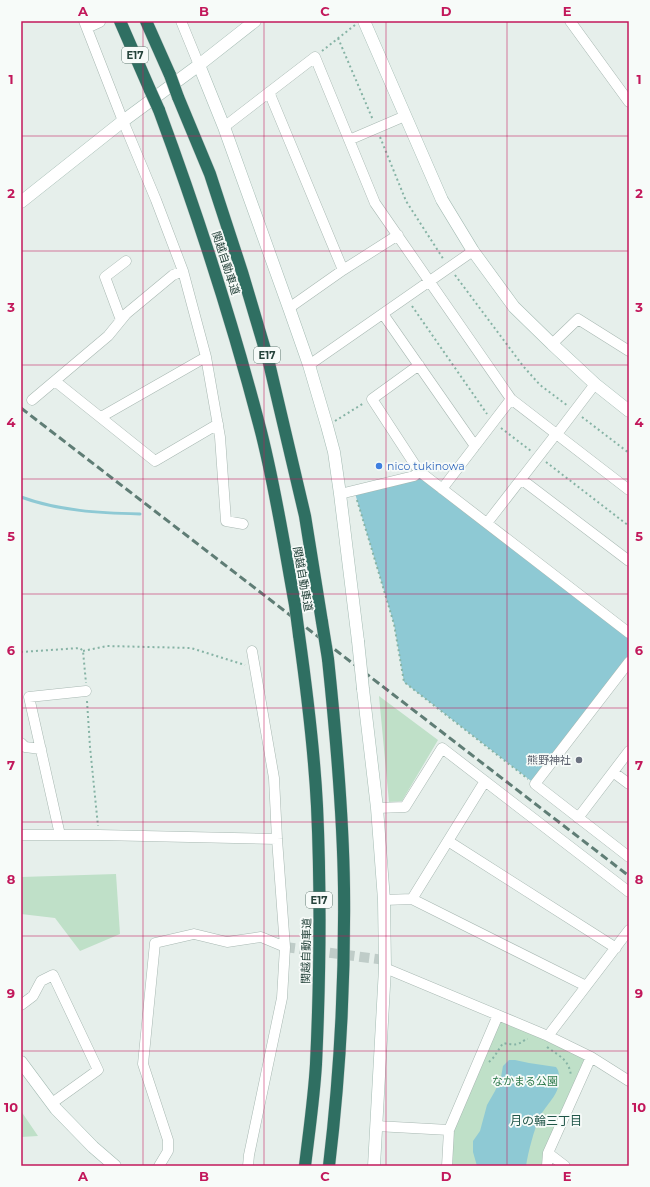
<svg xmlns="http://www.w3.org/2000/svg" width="650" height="1187" font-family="Montserrat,'Noto Sans JP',sans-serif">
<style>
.green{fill:#bfe0c8}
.water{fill:#8ec9d4}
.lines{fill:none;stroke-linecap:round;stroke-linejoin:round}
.stream{stroke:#8ec9d4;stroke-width:3}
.street-tunnel{stroke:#bfccc8;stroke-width:10;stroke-dasharray:10 5;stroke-linecap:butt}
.street-casing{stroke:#a8b8b2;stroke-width:11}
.secondary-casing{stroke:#a4bbb3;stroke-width:13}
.highway-casing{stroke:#c2cac8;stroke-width:13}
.path{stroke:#86b3a5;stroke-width:2;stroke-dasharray:2 3;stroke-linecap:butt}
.street{stroke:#fff;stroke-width:10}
.secondary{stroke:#fff;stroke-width:12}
.highway{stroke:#2f6f62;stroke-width:12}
.rail{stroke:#5f7d75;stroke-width:3;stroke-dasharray:8 4;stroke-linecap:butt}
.secondary-bridge-casing{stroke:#a4bbb3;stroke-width:13;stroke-linecap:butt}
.highway-bridge-casing{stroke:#c2cac8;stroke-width:13;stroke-linecap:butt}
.secondary-bridge{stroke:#fff;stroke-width:12}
.highway-bridge{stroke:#2f6f62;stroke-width:12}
.grid{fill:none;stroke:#c2185b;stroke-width:1;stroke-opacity:0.55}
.shop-dot{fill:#3f7fe0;stroke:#f7fbf9;stroke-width:1.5}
.worship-dot{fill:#6b7280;stroke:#f7fbf9;stroke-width:1.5}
.labels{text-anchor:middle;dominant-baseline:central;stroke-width:3.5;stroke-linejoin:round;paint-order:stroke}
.shield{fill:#f7fbf9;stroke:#637a73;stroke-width:1}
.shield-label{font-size:10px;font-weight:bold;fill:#24423a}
.street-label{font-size:11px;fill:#24423a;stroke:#f7fbf9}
.shop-label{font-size:11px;fill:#366cbe;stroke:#f7fbf9;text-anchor:start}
.worship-label{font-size:11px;fill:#5b616d;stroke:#f7fbf9;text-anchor:end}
.park-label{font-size:11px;fill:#2d7a4b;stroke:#f7fbf9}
.neighbourhood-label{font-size:12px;fill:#1f5548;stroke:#f7fbf9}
.neatline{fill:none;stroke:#c2185b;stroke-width:1.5}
.grid-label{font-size:13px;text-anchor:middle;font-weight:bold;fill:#c2185b}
</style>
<rect width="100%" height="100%" fill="#e6efeb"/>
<path class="green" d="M379,696L438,740L402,801L389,802Z
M116,874L120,934L80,951L55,918L21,914V877Z
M498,1015L591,1057L547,1166H447L449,1130Z
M21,1111L38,1136L21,1137Z"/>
<path class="water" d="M419,471L629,633V662L535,784L404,682L394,624L354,490Z
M509,1060H515L529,1063L556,1067C559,1071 559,1074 559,1079C560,1095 546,1104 540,1117C534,1129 528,1153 526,1166H477L473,1152V1141L480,1131L487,1105L495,1091L501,1077L503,1066Z"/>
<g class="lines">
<path class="stream" d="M21,497C59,511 100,513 140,514"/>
<path class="street-tunnel" d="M285,947L385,960"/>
<g class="street-casing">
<path id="street" d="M84,21L123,121L156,200L183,271L206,357L220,437L226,521L243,524
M181,21L199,65
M570,21L629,102
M87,28L100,22
M269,92L343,270
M224,127L315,57L375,203L511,399L629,490
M349,140L405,116
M289,308L343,270L398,235
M383,314L475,446
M121,320L105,277L126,261
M552,344L578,319L629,351
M309,365L473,251
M419,365L372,399L419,471L629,633
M55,381L155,461L218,424
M32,400L108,336L126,314L173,275L183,271
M101,417L206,357
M557,434L595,384
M521,479L629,561
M442,489L511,399
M340,494L414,476L419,471
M487,523L556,434
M629,662L535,784L629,857
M21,743L25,747L41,749
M613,772L629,784
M377,808L405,807L442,748L629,892
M578,818L629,751
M21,835H99L277,839
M60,835L29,697L86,691
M448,841L616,948
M412,899L586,986
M384,900L412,899L485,781
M385,968L548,1036L591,1057L629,1081
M21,1005L33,996L41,981L53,975L98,1070L52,1103
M548,1036L629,930
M376,1126L449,1130
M548,1153L565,1166
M159,1166L168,1151V1140L143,1064L155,943L194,934L227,942L261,937L285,947
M248,1166L249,1155L282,998L285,947L277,839L274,778L252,651
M447,1166L449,1130L498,1015
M547,1166L548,1153L591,1057"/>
</g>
<g class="secondary-casing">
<path id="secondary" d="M364,21L442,200L473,251L514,307L552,344L595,384L629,411
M199,65L224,127L289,308L309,365L327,426L334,452L340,494L358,641
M21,202L123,121L199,65L255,21
M363,689L377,808L384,900L385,968L374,1166
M21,1062L56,1109L93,1147L115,1166"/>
</g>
<g class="highway-casing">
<path id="highway" d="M120,21L150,90
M146,21L170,75
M178,97L210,174L242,272L269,363L305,516L322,622
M159,110C197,213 231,317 259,424C275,484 284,545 295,605
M299,635C307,692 314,749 317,806C321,892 320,978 316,1064C314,1098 309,1132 305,1166
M328,659C336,735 343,812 344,888C345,981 340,1074 329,1166"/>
</g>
<path class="path" d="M338,38L373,120
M322,51L355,25
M380,137L406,201L444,260
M455,275L523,366L540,385L568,406
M412,306L487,414
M582,417L629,453
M335,421L364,403
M501,428L531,451
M546,462L629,526
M357,500L394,624L404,682L528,779
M83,651L107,646L191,648L245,665
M21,652L80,648L83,651L86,683
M87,701L90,747L98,826
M547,1047C559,1056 569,1059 571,1076
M489,1062L494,1057L503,1043C514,1045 517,1046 526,1039H528"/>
<use href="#street" class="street"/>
<use href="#secondary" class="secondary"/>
<use href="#highway" class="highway"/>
<path class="rail" d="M21,408L629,876"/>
<g class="secondary-bridge-casing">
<path id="secondary-bridge" d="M358,641L363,689"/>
</g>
<g class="highway-bridge-casing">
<path id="highway-bridge" d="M170,75L178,97
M150,90L159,110
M295,605L299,635
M322,622L328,659"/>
</g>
<use href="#secondary-bridge" class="secondary-bridge"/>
<use href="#highway-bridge" class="highway-bridge"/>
</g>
<path class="grid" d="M143,21V1166M264,21V1166M386,21V1166M507,21V1166M21,136H629M21,251H629M21,365H629M21,479H629M21,594H629M21,708H629M21,822H629M21,936H629M21,1051H629"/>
<circle class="shop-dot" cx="379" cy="466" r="4"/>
<circle class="worship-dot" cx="579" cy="760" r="4"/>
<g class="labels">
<g class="shield">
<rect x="122" y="47" width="26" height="16" rx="3"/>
<rect x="254" y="347" width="26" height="16" rx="3"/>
<rect x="306" y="892" width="26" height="16" rx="3"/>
</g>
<g class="shield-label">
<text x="135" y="55">E17</text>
<text x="267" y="355">E17</text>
<text x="319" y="900">E17</text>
</g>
<g class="street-label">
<text transform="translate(226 263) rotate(72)">関越自動車道</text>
<text transform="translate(303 579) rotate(80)">関越自動車道</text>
<text transform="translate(306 951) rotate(-89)">関越自動車道</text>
</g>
<g class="shop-label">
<text x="387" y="466">nico tukinowa</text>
</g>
<g class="worship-label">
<text x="571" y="760">熊野神社</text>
</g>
<g class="park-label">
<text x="525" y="1081">なかまる公園</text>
</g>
<g class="neighbourhood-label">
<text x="546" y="1120">月の輪三丁目</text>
</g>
</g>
<rect width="650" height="1187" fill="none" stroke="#f7fbf9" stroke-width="44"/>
<rect x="22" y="22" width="606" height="1143" class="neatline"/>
<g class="grid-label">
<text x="83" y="16">A</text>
<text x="204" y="16">B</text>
<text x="325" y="16">C</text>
<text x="446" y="16">D</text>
<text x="567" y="16">E</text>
<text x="11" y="84">1</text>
<text x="639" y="84">1</text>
<text x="11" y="198">2</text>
<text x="639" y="198">2</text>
<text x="11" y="312">3</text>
<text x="639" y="312">3</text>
<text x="11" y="427">4</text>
<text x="639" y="427">4</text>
<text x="11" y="541">5</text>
<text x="639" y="541">5</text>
<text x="11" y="655">6</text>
<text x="639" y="655">6</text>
<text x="11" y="770">7</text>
<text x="639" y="770">7</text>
<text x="11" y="884">8</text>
<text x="639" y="884">8</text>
<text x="11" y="998">9</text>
<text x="639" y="998">9</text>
<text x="11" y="1112">10</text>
<text x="639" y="1112">10</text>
<text x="83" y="1181">A</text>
<text x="204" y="1181">B</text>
<text x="325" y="1181">C</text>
<text x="446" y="1181">D</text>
<text x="567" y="1181">E</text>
</g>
</svg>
